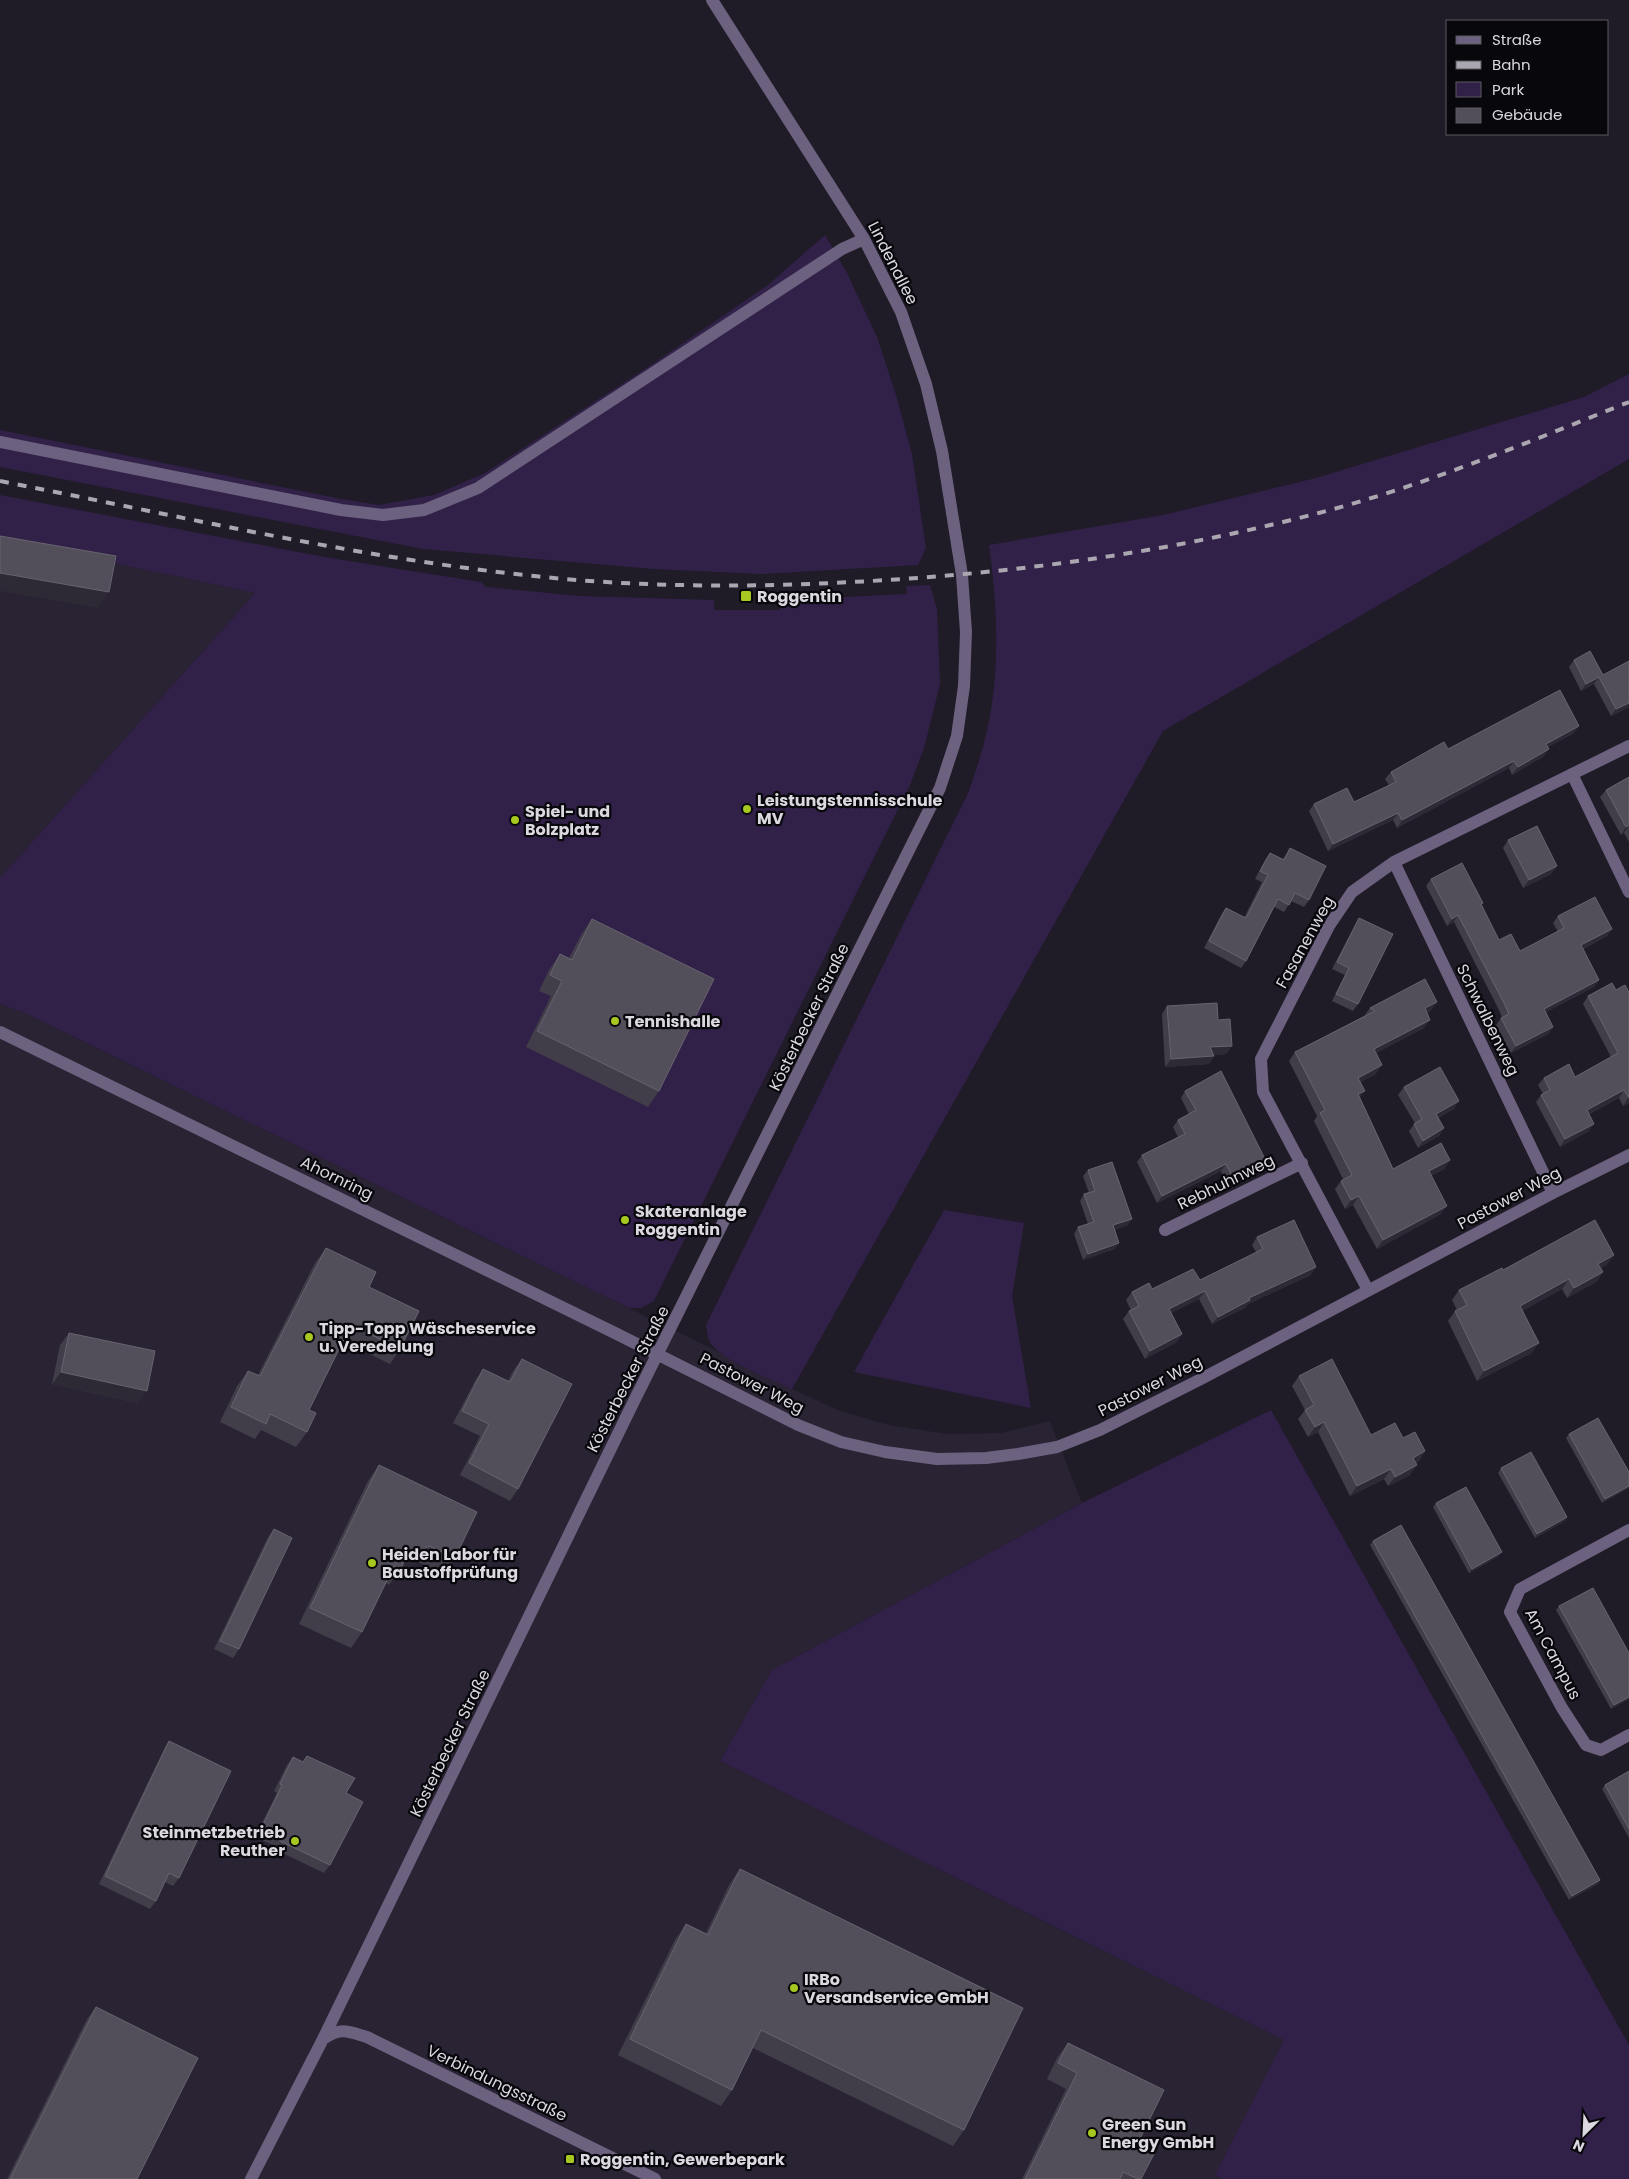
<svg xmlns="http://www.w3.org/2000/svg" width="1629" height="2179" font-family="Poppins,sans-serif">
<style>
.built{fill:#292334}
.green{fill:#312149}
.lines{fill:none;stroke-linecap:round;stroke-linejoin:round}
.minor{stroke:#6c617f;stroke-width:12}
.rail{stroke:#aba7b0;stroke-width:4;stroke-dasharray:9 9;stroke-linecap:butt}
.wall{fill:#423e49}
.shaded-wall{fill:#2d2935}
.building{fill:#524e5a;stroke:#68646f}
.poi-dot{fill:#a6c820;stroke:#08070b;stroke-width:2}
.labels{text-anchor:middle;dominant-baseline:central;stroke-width:4.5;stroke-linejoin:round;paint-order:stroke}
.street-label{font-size:16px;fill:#dbd8e0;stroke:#08070b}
.poi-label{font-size:16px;font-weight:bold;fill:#dbd8e0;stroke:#08070b;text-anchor:start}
</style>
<rect width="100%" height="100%" fill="#1f1b27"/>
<path class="built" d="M0,539L255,593L0,878Z
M0,1004L25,1013L721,1353L736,1363L840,1411L889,1425L947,1434L1001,1433L1050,1421L1082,1503L772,1670L720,1761L1284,2040L1216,2175L1223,2179H0Z"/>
<path class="green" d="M825,235L847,273L877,337L896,395L912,454L926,548L918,565L760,574L653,569L423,549L0,467V430L341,499L379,505L434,495L485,473L648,367L768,285Z
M1629,374V459L1163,731L792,1389C773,1380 717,1359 709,1340C707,1336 707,1330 706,1325L969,791C974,775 980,759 984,743C1001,680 998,610 989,545L1163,515L1316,478L1584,397Z
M0,495L324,557L481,582L486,587L580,596L714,600V610H780L781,600L907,594L906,586L930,585L937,609L940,684L924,748L910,785L654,1301L642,1308H629L25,1013L0,1004V878L255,593L0,539Z
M944,1210L1024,1223L1012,1296L1031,1408L854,1372Z
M1271,1410L1629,2045V2179H1223L1215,2175L1284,2040L720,1761L772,1670L1082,1503Z"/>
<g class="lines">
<path class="minor" d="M0,442L341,510L383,515L424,510L478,488L842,249L864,239
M1572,774L1629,892
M1394,862L1553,1193
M0,1032L617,1334L798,1425L841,1442L885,1452L937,1459L986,1458L1018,1454L1057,1447L1100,1430L1201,1379L1553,1193L1629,1155
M1165,1230L1302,1163
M1368,1290L1263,1092L1261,1059L1329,926L1352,892L1394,862L1629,746
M1629,1530L1520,1589L1510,1612L1562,1708L1586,1745L1601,1750L1629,1735
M323,2039C341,2027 347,2031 367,2037L655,2179
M251,2179L323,2039L634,1401L940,788L957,736L964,686L966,632L962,575L942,451L926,384L901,312L864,239L712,0"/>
<path class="rail" d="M0,481C191,518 382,564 576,580C668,587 760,587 852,582C1013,574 1174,552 1330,510C1433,482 1531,441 1629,402"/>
</g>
<path class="wall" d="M1574,660L1603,675L1629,661V707L1611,716L1594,684L1581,691L1569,667Z
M1574,733L1548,747L1544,756L1512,775L1509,768L1397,828L1393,820L1328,851L1309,811L1314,804L1354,802L1389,785L1385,779L1391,772L1448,749Z
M1629,777V842L1624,833L1621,835L1600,797L1606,790Z
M1508,840L1557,866L1551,874L1523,888L1503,848Z
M1290,848L1309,900L1304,907L1291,901L1284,912L1274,907L1246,961L1241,968L1204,948L1221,915L1226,908L1244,918L1262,882L1255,879L1265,860L1270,853L1283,859Z
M1431,879L1483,903L1481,905L1499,940L1520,951L1558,932L1553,923L1558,916L1612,929L1607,936L1583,949L1599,980L1594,987L1546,1012L1553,1027L1548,1034L1511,1053L1496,1025L1502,1017L1499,1010L1454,922L1447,926L1426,886Z
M1359,918L1358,1004L1353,1011L1332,1001L1345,975L1332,969L1355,925Z
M592,919L659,1091L648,1107L526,1047L551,996L539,991L549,970L560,954L569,958L581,935Z
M1616,990L1629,992V1103L1623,1106L1619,1098L1589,1114V1131L1560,1147L1536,1102L1541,1095L1543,1094L1538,1085L1544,1078L1575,1077L1611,1057L1583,1004L1588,996Z
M1167,1006L1218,1020L1232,1046L1226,1054L1214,1055V1056L1209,1064L1165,1067L1162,1014Z
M1370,1008L1431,1011L1427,1013L1424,1028L1376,1053V1074L1360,1082V1098L1393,1169L1450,1160L1444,1169L1431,1176L1441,1214L1377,1249L1353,1205L1345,1209L1335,1189L1341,1181L1343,1179L1314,1121L1317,1116L1289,1061L1295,1052L1364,1016Z
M1404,1087L1454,1109L1438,1118L1444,1128L1439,1136L1418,1148L1409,1131L1415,1123L1398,1095Z
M1185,1091L1265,1159L1260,1166L1227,1183L1221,1171L1157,1203L1137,1162L1142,1155L1178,1137L1173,1127L1178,1120L1189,1114L1181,1098Z
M1088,1170L1128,1225L1114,1230L1115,1249L1083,1260L1074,1234L1078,1227L1088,1224L1080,1201L1084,1194L1089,1193L1083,1176Z
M1257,1237L1311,1275L1248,1304L1245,1308L1212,1324L1199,1299L1171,1313L1182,1334L1177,1342L1145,1359L1123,1319L1129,1311L1131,1310L1126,1300L1132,1292L1200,1280L1256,1252L1252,1245Z
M326,1248L369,1287L400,1349L390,1364L343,1341L309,1410L307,1432L296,1447L261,1430L255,1439L220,1422L237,1386L248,1371L258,1375L315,1263Z
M1607,1265L1600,1268L1603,1272L1596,1282L1567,1298L1562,1289L1522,1311L1532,1353L1477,1381L1448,1321L1455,1311L1457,1310L1452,1300L1459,1290L1503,1270Z
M69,1333L138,1403L52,1384L60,1345Z
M522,1359L518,1489L510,1501L460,1475L480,1436L453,1423L475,1381L483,1369L508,1381L513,1371Z
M1299,1376L1371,1435L1403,1438L1425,1451L1419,1461L1416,1463L1410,1475L1388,1486L1384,1479L1350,1496L1318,1432L1308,1437L1298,1419L1305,1410L1292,1386Z
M1569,1434L1629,1472V1488L1602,1503L1566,1438Z
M379,1465L455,1558L444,1574L418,1562L396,1575L389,1585L386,1583L362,1632L351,1648L299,1624L368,1481Z
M1501,1468L1567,1517L1565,1521L1535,1538L1498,1473Z
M1436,1503L1499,1556L1469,1573L1433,1507Z
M274,1529L239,1649L233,1658L214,1649L268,1537Z
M1373,1541L1600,1880L1598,1884L1569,1900L1370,1545Z
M1559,1606L1629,1653V1699L1611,1709L1556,1610Z
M169,1741L179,1878L173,1886L165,1882L156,1901L150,1909L99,1884L164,1749Z
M293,1757L346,1793L330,1865L324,1873L274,1849L275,1846L255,1837L277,1793L274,1791L287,1765Z
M1629,1771V1838L1602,1789L1605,1785Z
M740,1869L964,2130L953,2146L753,2048L732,2090L721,2106L618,2055L675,1940L686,1924L706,1933L729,1885Z
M96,2007L137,2179H7L87,2019Z
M1068,2043L1137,2145L1141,2179H1022L1066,2089L1047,2079L1057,2058Z"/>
<path class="shaded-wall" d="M0,573L109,592L98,608L0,591Z
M1599,677L1594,684L1581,691L1586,684Z
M1629,703V707L1611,716L1616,709Z
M1579,726L1574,733L1541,751L1546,744Z
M1549,749L1544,756L1512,775L1518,767Z
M1514,761L1509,768L1397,828L1402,820Z
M1398,813L1393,820L1328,851L1333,844Z
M1629,825L1624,833L1621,835L1626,827Z
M1557,866L1551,874L1523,888L1529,880Z
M1458,915L1454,922L1447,926L1452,919Z
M1612,929L1607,936L1576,952L1581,945Z
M1599,980L1594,987L1539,1016L1544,1009Z
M1437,1002L1431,1011L1419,1017L1425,1008Z
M1430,1020L1424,1028L1368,1057L1374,1049Z
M1553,1027L1548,1034L1511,1053L1516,1046Z
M1232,1046L1226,1054L1204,1056L1210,1047Z
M1214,1056L1209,1064L1165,1067L1171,1059Z
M1382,1065L1376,1074L1352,1087L1358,1078Z
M1624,1090L1619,1098L1582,1117L1587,1110Z
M1365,1091L1359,1099L1358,1094Z
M1629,1098V1103L1623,1106L1628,1098Z
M1459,1101L1454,1109L1431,1122L1436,1114Z
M1594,1124L1589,1131L1560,1147L1565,1139Z
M1444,1128L1439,1136L1418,1148L1423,1141Z
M1265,1159L1260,1166L1227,1183L1232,1176Z
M1450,1160L1444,1169L1423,1180L1429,1171Z
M1226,1164L1221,1171L1157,1203L1162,1196Z
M1359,1196L1353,1205L1345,1209L1351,1200Z
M1447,1206L1441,1214L1377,1249L1383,1240Z
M1132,1219L1128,1225L1109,1232L1113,1225Z
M1119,1243L1115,1249L1083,1260L1088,1254Z
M1614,1255L1607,1265L1591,1274L1598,1264Z
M1316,1267L1311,1275L1248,1304L1245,1308L1212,1324L1218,1317L1249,1298Z
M1603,1272L1596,1282L1567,1298L1574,1288Z
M1569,1279L1562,1289L1513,1316L1520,1306Z
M1205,1291L1199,1299L1164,1317L1169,1309Z
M1182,1334L1177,1342L1145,1359L1150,1351Z
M1539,1343L1532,1353L1477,1381L1484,1371Z
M61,1372L147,1391L138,1403L52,1384Z
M1324,1422L1318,1432L1308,1437L1315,1427Z
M1425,1451L1419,1461L1406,1467L1413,1458Z
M1417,1465L1410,1475L1388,1486L1395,1477Z
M1391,1469L1384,1479L1350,1496L1357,1486Z
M1629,1486V1488L1602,1503L1605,1499Z
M1567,1517L1565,1521L1535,1538L1537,1534Z
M429,1546L418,1562L396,1575L401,1569L404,1561Z
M1502,1552L1499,1556L1469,1573L1472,1569Z
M1629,1697V1699L1611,1709L1614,1705Z
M1600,1880L1598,1884L1569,1900L1572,1896Z"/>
<path class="building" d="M0,536L116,556L109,592L0,573Z
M1590,651L1603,675L1629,661V703L1616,709L1599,677L1586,684L1574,660Z
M1560,690L1579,726L1546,744L1549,749L1518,767L1514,761L1402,820L1398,813L1333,844L1314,804L1347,788L1354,802L1396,782L1391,772L1444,742L1448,749Z
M1629,777V825L1626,827L1606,790Z
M1537,826L1557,866L1529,880L1508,840Z
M1290,848L1326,866L1309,900L1295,893L1289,905L1278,899L1246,961L1209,941L1226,908L1246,918L1268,875L1260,871L1270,853L1284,860Z
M1462,863L1483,903L1481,904L1499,940L1511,934L1520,951L1564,928L1558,916L1595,897L1612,929L1581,945L1599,980L1544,1009L1553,1027L1516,1046L1501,1018L1509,1014L1504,1003L1458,915L1452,919L1431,879Z
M1359,918L1393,934L1358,1004L1336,994L1349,968L1337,962Z
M592,919L714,979L659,1091L537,1031L562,981L550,975L560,954L572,960Z
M1425,979L1437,1002L1425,1008L1430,1020L1374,1049L1382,1065L1358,1078L1365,1091L1358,1094L1393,1169L1441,1143L1450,1160L1429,1171L1447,1206L1383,1240L1359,1196L1351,1200L1341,1181L1352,1175L1320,1113L1325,1110L1295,1052L1375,1011L1370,1008Z
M1612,983L1616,990L1625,985L1629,992V1098L1624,1090L1587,1110L1594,1124L1565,1139L1541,1095L1550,1090L1544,1078L1569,1064L1575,1077L1618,1053L1588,996Z
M1217,1003L1218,1020L1230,1019L1232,1046L1210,1047L1214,1056L1171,1059L1167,1006Z
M1440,1067L1459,1101L1436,1114L1444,1128L1423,1141L1414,1124L1422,1119L1404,1087Z
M1221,1071L1265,1159L1232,1176L1226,1164L1162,1196L1142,1155L1185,1134L1178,1120L1196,1110L1185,1091Z
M1112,1162L1132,1219L1113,1225L1119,1243L1088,1254L1078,1227L1094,1222L1084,1194L1095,1191L1088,1170Z
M1294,1220L1316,1267L1249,1298L1250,1300L1218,1317L1205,1291L1169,1309L1182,1334L1150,1351L1129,1311L1139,1306L1132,1292L1149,1283L1152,1289L1193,1269L1200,1280L1263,1249L1257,1237Z
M1595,1220L1614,1255L1598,1264L1603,1272L1574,1288L1569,1279L1520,1306L1539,1343L1484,1371L1455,1311L1467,1305L1459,1290L1502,1268L1503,1270Z
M326,1248L376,1272L369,1287L419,1311L400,1349L351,1325L309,1410L316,1413L307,1432L270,1414L266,1424L231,1407L248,1371L260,1376Z
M69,1333L155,1351L147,1391L61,1372Z
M522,1359L572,1384L518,1489L469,1463L489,1424L462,1411L483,1369L510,1382Z
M1332,1359L1371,1435L1395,1423L1403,1438L1415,1432L1425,1451L1413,1458L1417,1465L1395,1477L1391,1469L1357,1486L1324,1422L1315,1427L1305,1410L1314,1405L1299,1376Z
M1598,1418L1629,1472V1486L1605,1499L1569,1434Z
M1531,1452L1567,1517L1537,1534L1501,1468Z
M379,1465L477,1512L455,1558L429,1546L404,1561L401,1569L394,1566L362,1632L310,1608Z
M1466,1487L1502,1552L1472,1569L1436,1503Z
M1401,1525L1600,1880L1572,1896L1373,1541Z
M274,1529L292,1538L239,1649L220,1641Z
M1593,1588L1629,1653V1697L1614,1705L1559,1606Z
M169,1741L231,1771L179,1878L169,1873L156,1901L105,1876Z
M307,1756L355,1778L346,1793L363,1802L330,1865L280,1841L281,1838L261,1829L282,1785L280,1784L293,1757L303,1762Z
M1629,1771V1829L1605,1785Z
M740,1869L1023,2008L964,2130L761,2030L732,2090L630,2039L686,1924L708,1935Z
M96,2007L198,2058L137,2179H10Z
M1068,2043L1164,2090L1137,2145L1154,2154L1141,2179H1138L1123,2172L1120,2179H1025L1077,2073L1058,2063Z"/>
<g class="poi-dot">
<rect x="740" y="590" width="12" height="12" rx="2.5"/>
<circle cx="747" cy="809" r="5"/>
<circle cx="515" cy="820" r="5"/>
<circle cx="615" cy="1021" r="5"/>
<circle cx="625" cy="1220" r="5"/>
<circle cx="309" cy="1337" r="5"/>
<circle cx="372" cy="1563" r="5"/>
<circle cx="295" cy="1841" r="5"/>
<circle cx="794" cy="1988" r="5"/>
<circle cx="1092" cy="2133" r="5"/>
<rect x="565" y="2154" width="10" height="10" rx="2.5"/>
</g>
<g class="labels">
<g class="street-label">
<text transform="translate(893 263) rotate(63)">Lindenallee</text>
<text transform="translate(1305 942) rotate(-61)">Fasanenweg</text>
<text transform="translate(809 1017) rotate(-64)">Kösterbecker Straße</text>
<text transform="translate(1488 1020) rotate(64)">Schwalbenweg</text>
<text transform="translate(337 1178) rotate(26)">Ahornring</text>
<text transform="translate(1226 1182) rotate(-26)">Rebhuhnweg</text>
<text transform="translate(1509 1198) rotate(-28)">Pastower Weg</text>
<text transform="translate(628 1379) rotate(-63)">Kösterbecker Straße</text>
<text transform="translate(752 1383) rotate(27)">Pastower Weg</text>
<text transform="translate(1150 1386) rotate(-27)">Pastower Weg</text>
<text transform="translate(1553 1654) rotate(62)">Am Campus</text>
<text transform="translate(450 1743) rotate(-64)">Kösterbecker Straße</text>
<text transform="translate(497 2083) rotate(26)">Verbindungsstraße</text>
</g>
<g class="poi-label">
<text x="757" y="596">Roggentin</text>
<text x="757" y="800">Leistungstennisschule<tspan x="757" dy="18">MV</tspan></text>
<text x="525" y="811">Spiel- und<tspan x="525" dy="18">Bolzplatz</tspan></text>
<text x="625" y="1021">Tennishalle</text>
<text x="635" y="1211">Skateranlage<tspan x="635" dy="18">Roggentin</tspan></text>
<text x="319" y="1328">Tipp-Topp Wäscheservice<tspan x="319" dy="18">u. Veredelung</tspan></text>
<text x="382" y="1554">Heiden Labor für<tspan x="382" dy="18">Baustoffprüfung</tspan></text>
<text x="285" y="1832" text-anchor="end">Steinmetzbetrieb<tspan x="285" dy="18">Reuther</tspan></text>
<text x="804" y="1979">IRBo<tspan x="804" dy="18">Versandservice GmbH</tspan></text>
<text x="1102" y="2124">Green Sun<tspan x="1102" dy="18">Energy GmbH</tspan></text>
<text x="580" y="2159">Roggentin, Gewerbepark</text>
</g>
</g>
<rect x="1446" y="20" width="162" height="115" fill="#08070b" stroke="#5c5b60"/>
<rect x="1456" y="36" width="25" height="8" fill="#6c617f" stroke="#5c5b60"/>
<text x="1492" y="45" font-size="15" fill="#dbd8e0">Straße</text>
<rect x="1456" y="61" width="25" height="8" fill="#aba7b0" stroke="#5c5b60"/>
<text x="1492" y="70" font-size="15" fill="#dbd8e0">Bahn</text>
<rect x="1456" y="82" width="25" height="15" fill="#312149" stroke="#5c5b60"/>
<text x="1492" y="95" font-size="15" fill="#dbd8e0">Park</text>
<rect x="1456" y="108" width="25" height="15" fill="#524e5a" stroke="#5c5b60"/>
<text x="1492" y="120" font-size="15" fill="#dbd8e0">Gebäude</text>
<g transform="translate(1584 2134) rotate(204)" stroke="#08070b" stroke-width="4" paint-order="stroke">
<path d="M0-4L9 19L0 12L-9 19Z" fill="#dbd8e0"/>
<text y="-8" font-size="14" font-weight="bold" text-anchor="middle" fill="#dbd8e0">N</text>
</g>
</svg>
